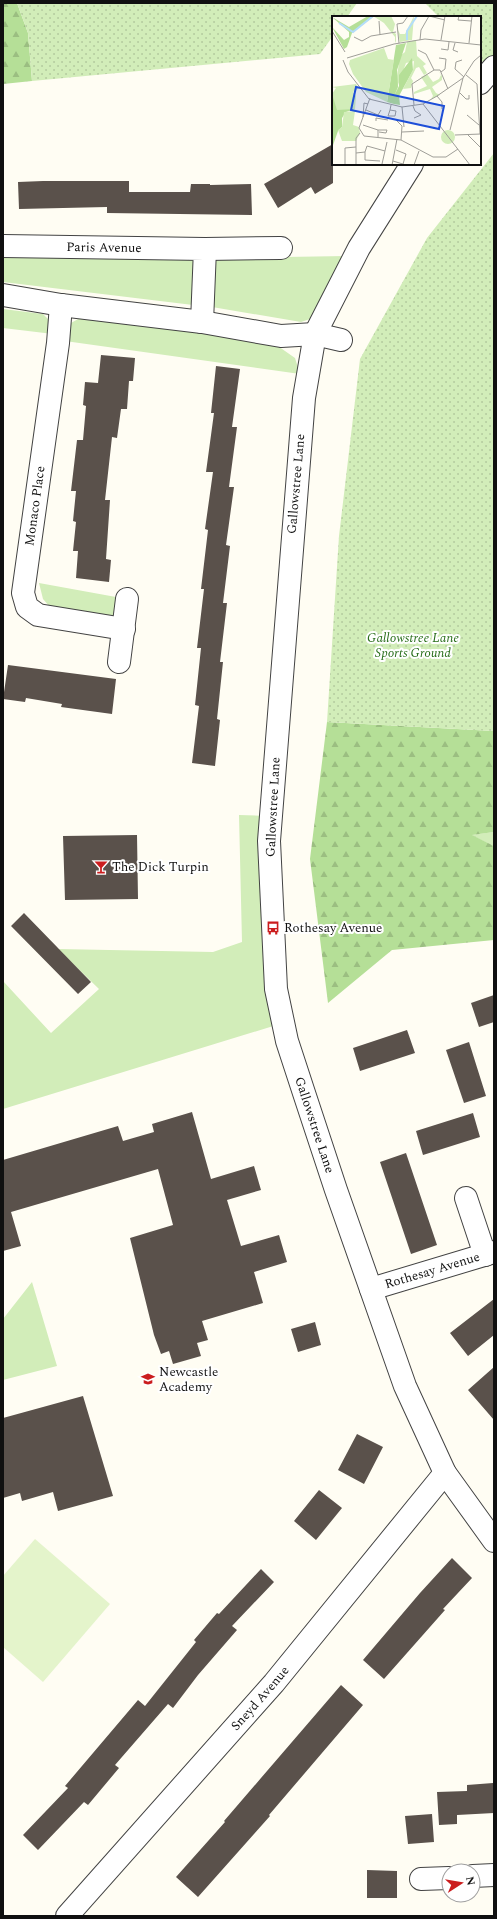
<svg xmlns="http://www.w3.org/2000/svg" width="497" height="1919" font-family="Spectral,serif">
<style>
.grass{fill:#d2edb9}
.forest{fill:url(#forest-firs)}
.park{fill:url(#park-dots)}
.pitch{fill:#e4f4cb}
.building{fill:#5a514b}
.lines{fill:none;stroke-linecap:round;stroke-linejoin:round}
.minor-casing{stroke:#434343;stroke-width:24}
.minor{stroke:#fff;stroke-width:22}
.labels{text-anchor:middle;dominant-baseline:central;stroke-width:4;stroke-linejoin:round;paint-order:stroke}
.street-label{font-size:13px;fill:#101010;stroke:#fff}
.park-label{font-size:13px;font-style:italic;fill:#286e1a;stroke:#fff}
.poi-label{font-size:13px;fill:#101010;stroke:#fff;text-anchor:start}
.inset-river{fill:none;stroke:#b3ddfa;stroke-width:2}
.inset-road{fill:none;stroke:#9f9e98;stroke-width:1}
.view{fill:#1d4ed8;fill-opacity:0.15;stroke:#1d4ed8;stroke-width:2}
.inset-edge{fill:none;stroke:#101010;stroke-width:2}
</style>
<defs>
<pattern id="forest-firs" width="22" height="20" patternUnits="userSpaceOnUse"><rect width="22" height="20" fill="#b5df97"/><path d="M5 1l3.5 6h-7zM16 11l3.5 6h-7z" fill="#9bbe81"/></pattern>
<pattern id="park-dots" width="8" height="8" patternUnits="userSpaceOnUse"><rect width="8" height="8" fill="#d2edb9"/><path d="M2 2h.1M6 6h.1" fill="none" stroke="#b3ca9e" stroke-width="1.8" stroke-linecap="round"/></pattern>
</defs>
<rect width="100%" height="100%" fill="#fffdf3"/>
<path class="grass" d="M3,255L196,257L193,305L3,282Z
M346,256L313,318L301,322L212,307L215,258Z
M3,309L43,314L48,319L53,334L3,328Z
M82,317L172,328L275,344L295,358L300,374L65,341L69,324Z
M39,583L127,599L124,622L50,607L43,599Z
M239,815L270,816L283,1023L3,1109V981L51,1033L99,989L58,949L213,952L242,942Z
M494,832V846L471,835Z
M32,1282L57,1366L3,1380V1319Z"/>
<path class="forest" d="M3,3H17L28,33L32,81L3,84Z
M327,722L494,731V832L472,835L494,846V940L392,950L328,1003L310,859Z"/>
<path class="park" d="M17,3H357L347,17H333V36L320,54L32,81L28,33Z
M425,3H494V67L491,70L480,59V17H439Z
M494,153V731L327,722L339,536L360,359L427,238Z"/>
<path class="pitch" d="M35,1539L110,1604L43,1682L3,1647V1576Z"/>
<path class="building" d="M333,144V183L315,194L311,187L278,208L264,184Z
M43,181H129V192H190L191,184H210V185L251,184L252,215L107,213V207L19,209L18,182Z
M101,355L135,358L133,381H129L127,409H121L117,438L112,437L105,500H110L106,559L111,560L109,582L76,578L78,551H73L76,522L73,521L76,491H71L77,440H83L86,406L83,405L85,382L98,383Z
M216,366L240,369L232,427H237L229,487H234L226,545L230,546L223,603H227L220,662H223L217,719L220,720L215,766L192,763L199,706L195,705L201,648H197L204,589H201L208,530L205,529L213,472H206L214,413H211Z
M8,665L116,679L112,714L61,707L62,704L26,698L25,702L3,699Z
M137,835L138,899L65,900L63,836Z
M24,913L91,982L78,994L11,926Z
M494,995V1022L479,1027L471,1003Z
M407,1030L415,1053L360,1071L353,1048Z
M469,1042L486,1096L464,1103L446,1050Z
M192,1112L211,1179L254,1166L261,1190L227,1200L241,1246L279,1235L287,1262L254,1272L263,1303L202,1321L208,1340L197,1343L201,1356L173,1364L169,1351L161,1354L154,1335L130,1238L173,1225L158,1169L11,1212L21,1246L3,1251V1160L118,1126L123,1141L154,1132L152,1124Z
M473,1113L480,1137L423,1155L416,1131Z
M406,1153L437,1245L411,1254L380,1162Z
M494,1299V1335L468,1356L450,1333Z
M315,1322L321,1345L298,1352L291,1329Z
M494,1367V1420L468,1390Z
M83,1396L113,1496L58,1511L53,1492L22,1501L20,1493L3,1498V1418Z
M357,1434L383,1447L364,1484L338,1470Z
M319,1490L342,1508L316,1540L294,1521Z
M452,1558L472,1578L443,1609L445,1610L384,1679L363,1660L420,1593Z
M261,1569L274,1582L232,1626L237,1630L198,1675L173,1708L168,1704L115,1765L119,1768L88,1805L84,1802L38,1850L23,1835L68,1788L65,1786L138,1700L145,1706L196,1642L194,1640L217,1613L219,1614Z
M341,1685L363,1705L269,1815L270,1816L198,1897L176,1877L225,1822L224,1821Z
M493,1783L494,1813L457,1815V1824L439,1825L437,1792L467,1791V1785Z
M432,1814L434,1842L408,1844L405,1816Z
M367,1870L397,1871V1898H367Z"/>
<g class="lines">
<g class="minor-casing">
<g id="minor">
<path d="M480,83L494,67"/>
<path id="s1" d="M412,164L359,248L315,334L304,398L269,841L276,989L287,1041L303,1090L336,1190L405,1386L445,1473L494,1541"/>
<path id="s2" d="M3,246L205,249L202,322"/>
<path d="M205,249L281,248"/>
<path d="M3,295L61,305L202,322L281,336L315,334L341,340"/>
<path d="M61,305L58,343L23,593L27,607L38,615L124,629"/>
<path d="M119,662L127,599"/>
<path d="M466,1198L485,1255"/>
<path id="s3" d="M371,1289L494,1252"/>
<path d="M473,1876L494,1875"/>
<path d="M421,1879L449,1878"/>
<path id="s4" d="M67,1916L274,1683L445,1473"/>
</g>
</g>
<use href="#minor" class="minor"/>
</g>
<defs>
<g id="bar-bare" transform="scale(1.08)"><path d="M-6-5H6L.8 .8V4.5H3.5V6h-7V4.5H-.8V.8Z" fill="#cb1d1e" stroke="#fff" stroke-width="2.5" paint-order="stroke"/></g>
<g id="bus-bare" transform="scale(1.08)"><path d="M-5-6H5V4H4V6H2V4H-2V6H-4V4H-5ZM-3.5-4V0h7V-4ZM-3.5 1.2v1.5H-2V1.2ZM2 1.2v1.5H3.5V1.2Z" fill="#cb1d1e" stroke="#fff" stroke-width="2.5" paint-order="stroke"/></g>
<g id="school-bare" transform="scale(1.08)"><path d="M0-5L7-2L0 1L-7-2ZM-4 1L0 2.5L4 1V4Q0 6-4 4Z" fill="#cb1d1e" stroke="#fff" stroke-width="2.5" paint-order="stroke"/></g>
</defs>
<g fill-rule="evenodd">
<use href="#bar-bare" x="101" y="867"/>
<use href="#bus-bare" x="273" y="928"/>
<use href="#school-bare" x="148" y="1379"/>
</g>
<g class="labels">
<g class="street-label">
<text stroke="none"><textPath href="#s2" startOffset="101">Paris Avenue</textPath></text>
<text transform="translate(296 484) rotate(-85)">Gallowstree Lane</text>
<text transform="translate(35 506) rotate(-82)">Monaco Place</text>
<text transform="translate(273 807) rotate(-87)">Gallowstree Lane</text>
<text stroke="none"><textPath href="#s1" startOffset="995">Gallowstree Lane</textPath></text>
<text stroke="none"><textPath href="#s3" startOffset="64">Rothesay Avenue</textPath></text>
<text stroke="none"><textPath href="#s4" startOffset="291">Sneyd Avenue</textPath></text>
</g>
<g class="park-label">
<text x="413" y="638">Gallowstree Lane<tspan x="413" dy="15">Sports Ground</tspan></text>
</g>
<g class="poi-label">
<text x="112" y="867">The Dick Turpin</text>
<text x="284" y="928">Rothesay Avenue</text>
<text x="159" y="1372">Newcastle<tspan x="159" dy="15">Academy</tspan></text>
</g>
</g>
<g transform="translate(332 16)">
<rect width="149" height="149" fill="#fffdf3"/>
<path d="M41,0H59L63,8L61,16L64,18V25L63,27V21L52,7ZM82,0L80,24L68,26L65,12L68,18H73ZM84,24L85,40L94,48L91,50L95,57L92,59L87,51L84,52L79,62L81,65L79,72L71,73L81,54L82,45L74,47L62,80L68,40L73,36L75,26ZM105,53L110,60V64L100,71L104,77L108,79L99,83L101,80L98,73L82,78V76L95,70L89,61L95,58L101,66L107,63L109,59ZM109 121a7 7 0 1 1 14 0a7 7 0 1 1-14 0Z" fill="#d2edb9"/>
<path d="M36,0L41,1L20,17L15,31L12,33L0,11L12,24L17,21V16L0,1L17,11ZM74,27L65,54L66,71L62,80L67,70V59L80,42L81,54L67,80L68,89L62,88L55,86L64,29ZM0,78L8,92L23,93L14,96L10,102V111L6,115L0,132Z" fill="#b5df97"/>
<path d="M52,32L56,43L62,44L55,86L34,76L21,58L17,48L18,44ZM24,68L27,72L21,76L24,80L23,93L5,94L0,78L4,72L0,71ZM23,95L21,109L27,111L28,117L24,125H10L6,114L10,111L12,96Z" fill="#d2edb9"/>
<path class="inset-river" d="M7,7L21,16L41,0M75,24V15L85,0"/>
<path class="inset-road" d="M97,0L113,4M127,0L126,4L139,5M47,5L48,19M65,8L67,27M65,8L71,7L76,0M0,15L13,36M22,21L30,25L39,20L64,16M88,24L89,14L97,0M109,24L113,0M123,27L121,34L126,36M137,27L140,0M109,33L116,34L117,26M86,34L94,38L102,54M15,42L62,28L93,23L149,29M107,42L114,43L113,53L109,56M11,44L16,56L37,83L70,91L91,88L105,80L131,62L142,45L149,39M130,44L124,46L123,53L132,61M134,59L145,68L148,118M128,77L134,83H137V79M105,80L110,86V93M38,82L27,112L32,120L69,124L101,141H114L126,133M91,88L138,149M82,89L80,68L102,54H108L116,73M81,90L83,95L89,99L82,102M70,91L72,111M34,94L46,99L49,94M58,94L64,95L63,100H56L58,94L59,89M135,99L147,109M31,101L32,87L36,88M64,104L70,110L69,124M44,105V102L56,104M31,109L46,114V121M46,114H55L54,117L47,116M118,114L131,62M70,116L92,115M135,118L149,132M123,119L149,118M64,134L74,138L71,148M33,136V144L48,145M24,137L33,136L35,130L53,135M61,145L74,149M50,148L55,126M13,149V132L24,131M24,149V122L28,117M60,149L65,123M82,149L87,135"/>
<path class="view" d="M24,71L112,90L107,113L19,94Z"/>
<rect width="149" height="149" class="inset-edge"/>
</g>
<rect width="497" height="1919" fill="none" stroke="#101010" stroke-width="8"/>
<g transform="translate(461 1883) rotate(78)"><circle r="19" fill="#ffffff" stroke="#9f9f9f"/>
<path d="M0-3L7 15L0 10L-7 15Z" fill="#cb1d1e"/>
<text y="-6" font-size="11" font-weight="bold" text-anchor="middle" fill="#101010">N</text>
</g>
</svg>
